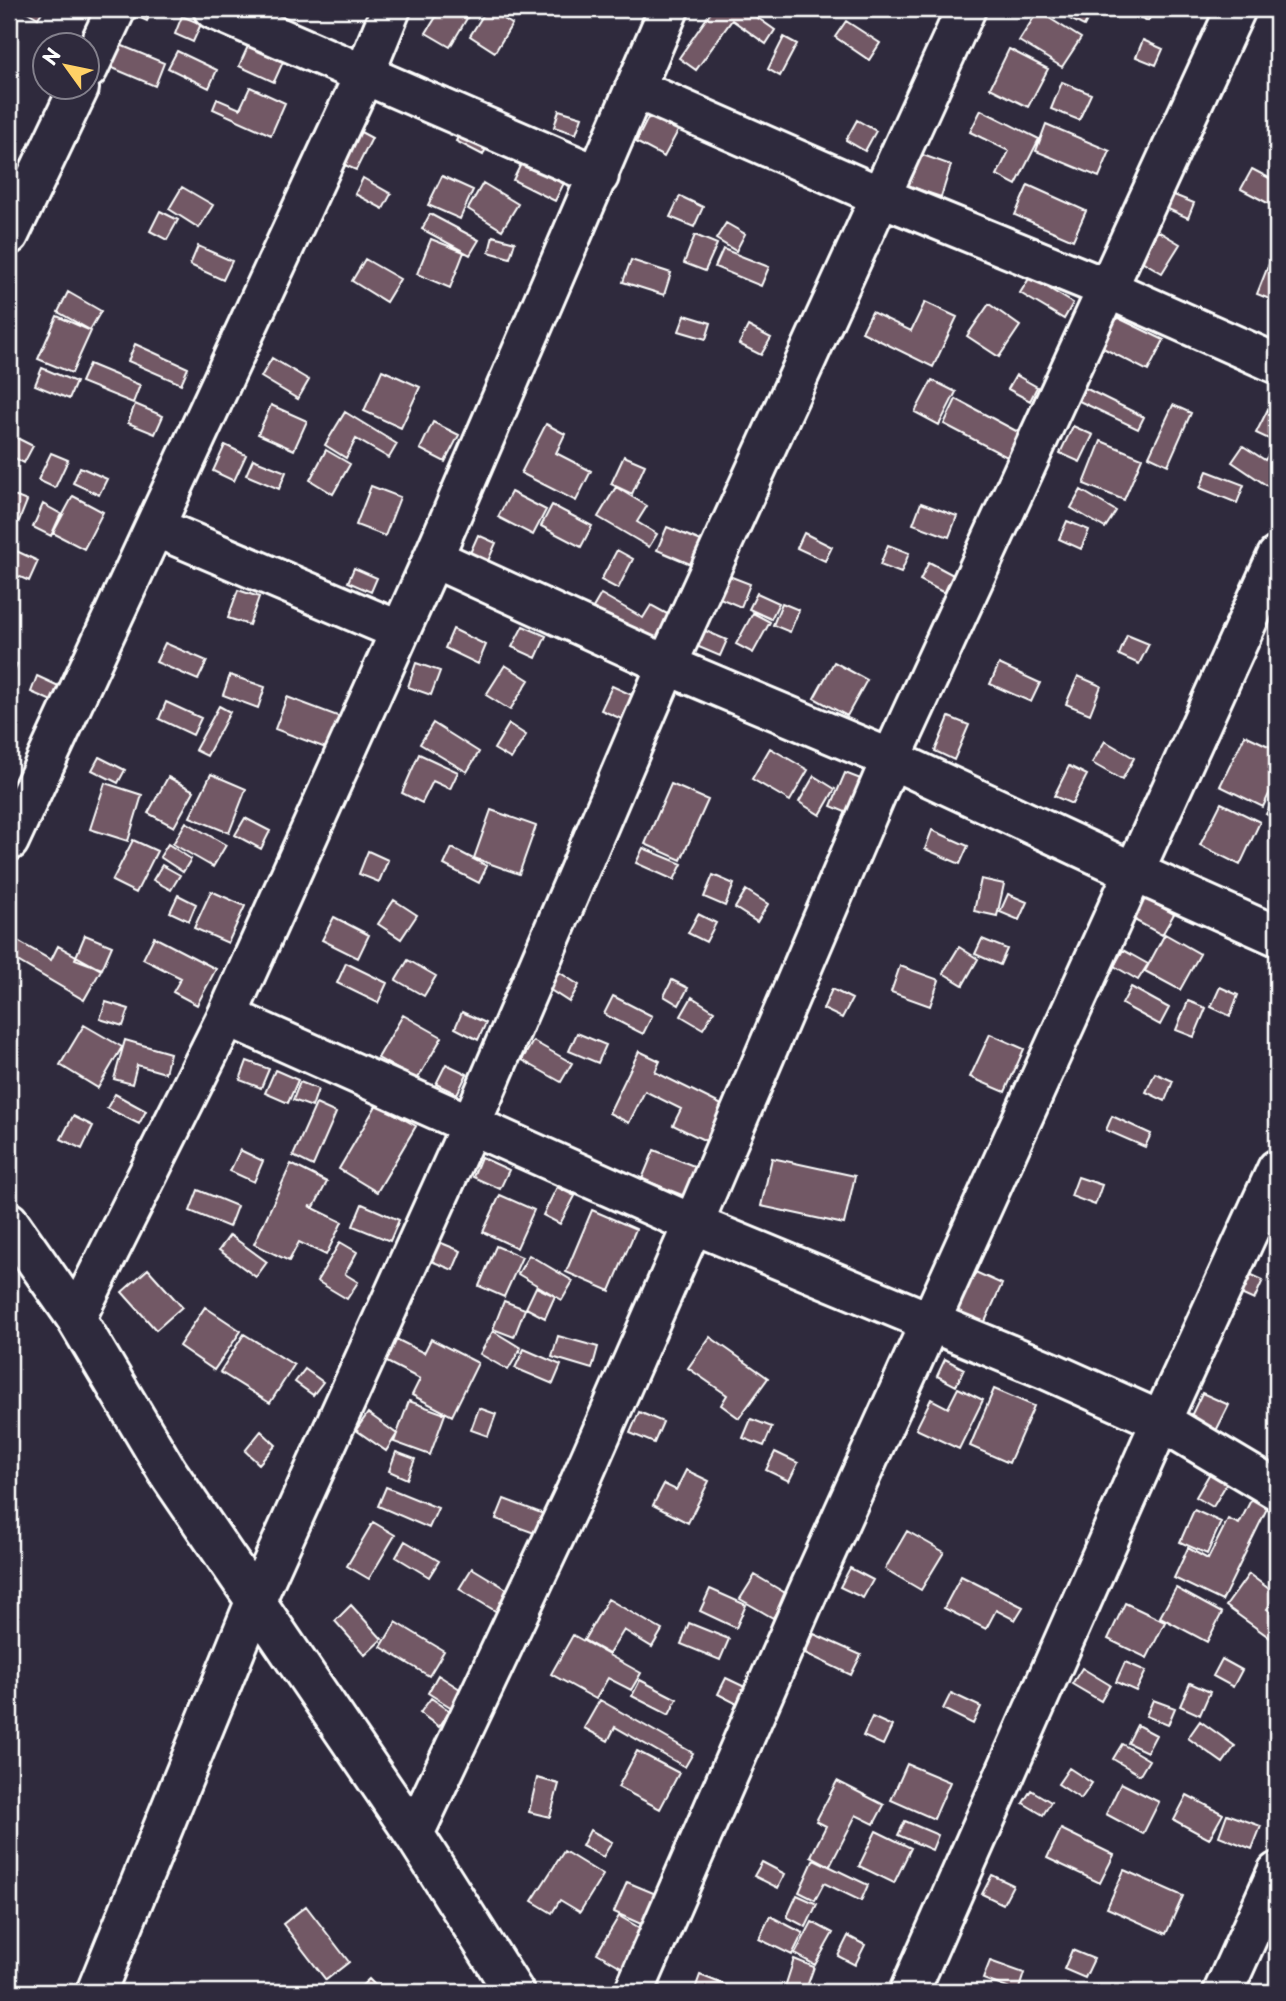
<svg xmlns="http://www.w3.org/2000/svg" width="1286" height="2001" font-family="'Playpen Sans',sans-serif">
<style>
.building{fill:#725965;stroke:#fff;stroke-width:2}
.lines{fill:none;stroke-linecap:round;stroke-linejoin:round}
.minor-casing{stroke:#fff;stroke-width:44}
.minor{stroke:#2f2a3d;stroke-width:38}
</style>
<rect width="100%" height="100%" fill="#2f2a3d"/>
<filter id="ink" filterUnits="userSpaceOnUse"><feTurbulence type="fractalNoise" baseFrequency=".0143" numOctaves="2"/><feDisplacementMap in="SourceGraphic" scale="14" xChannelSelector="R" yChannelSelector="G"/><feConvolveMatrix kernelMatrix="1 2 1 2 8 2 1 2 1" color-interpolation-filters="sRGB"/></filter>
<g filter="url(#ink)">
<path class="building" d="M22,9H44L38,18Z
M128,9H153L147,21L127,12Z
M441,9H458L469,15L450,47L426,33Z
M487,9L512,24L495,52L470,36Z
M713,9H745L775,30L766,44L732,20L696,70L679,58Z
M1050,9H1093L1084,26Z
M1122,9H1155L1148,21Z
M1038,11L1081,38L1062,67L1019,41Z
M182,16L201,24L193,42L175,34Z
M846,21L880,43L869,60L835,37Z
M784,37L797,44L780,76L768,69Z
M1143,40L1163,49L1156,65L1136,57Z
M113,42L164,63L155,86L103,64Z
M248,46L283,62L274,82L239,66Z
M1009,49L1048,69L1028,107L990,88Z
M177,51L217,70L209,88L168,68Z
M1062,82L1091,94L1079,120L1051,109Z
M250,87L285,103L271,135L213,109L217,99L240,109Z
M559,110L582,117L576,134L554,127Z
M981,110L1039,139L1016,185L997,175L1009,151L970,132Z
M650,114L679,129L664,157L636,142Z
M857,120L876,131L865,151L846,140Z
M1046,124L1110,151L1099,177L1036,151Z
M464,125L490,139L483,155L456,141Z
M357,130L372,138L356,170L340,163Z
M526,154L568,175L555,201L513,180Z
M920,154L951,165L941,197L908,186Z
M1252,169L1277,182V208L1241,189Z
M442,176L473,190L460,219L428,205Z
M363,178L391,194L383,209L355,194Z
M483,183L518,204L502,230L468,209Z
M1028,185L1086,211L1073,240L1015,215Z
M182,187L213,205L199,228L169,209Z
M1174,195L1194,203L1188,218L1168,209Z
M680,196L703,207L694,227L670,217Z
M160,211L178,220L167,240L150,231Z
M430,214L479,240L470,255L422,229Z
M726,223L745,234L736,251L716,239Z
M1158,231L1180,244L1162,273L1140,260Z
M695,235L717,244L705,271L684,263Z
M493,236L515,242L510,258L489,252Z
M431,239L464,252L450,288L417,274Z
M198,246L232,261L223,280L190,265Z
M1276,246H1277V302L1257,294Z
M723,249L769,267L761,286L715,267Z
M365,259L400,279L386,302L352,281Z
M631,260L671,273L664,295L623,282Z
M1030,277L1073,303L1064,319L1020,293Z
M68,292L101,311L90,330L58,312Z
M925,302L957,317L933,367L862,332L872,312L911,331Z
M989,304L1020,326L999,357L967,336Z
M685,315L711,323L706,339L679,331Z
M1112,315L1164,340L1148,371L1097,345Z
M57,316L91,331L72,373L38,359Z
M748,326L771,338L761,355L739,344Z
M135,344L188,368L181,384L128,361Z
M272,358L309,380L298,399L261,377Z
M89,364L140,385L133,403L81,382Z
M42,368L76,382L69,399L35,385Z
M382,370L420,387L401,428L364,411Z
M1016,375L1037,387L1030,401L1008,389Z
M932,380L956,392L939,425L915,412Z
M1085,388L1144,417L1138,429L1079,401Z
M1277,391V433L1273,441L1256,433Z
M956,399L1020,433L1007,457L944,424Z
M135,404L163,416L155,434L128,423Z
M271,405L307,421L294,450L258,434Z
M1173,405L1191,413L1168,465L1149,456Z
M345,412L397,444L389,458L356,439L346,458L325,445Z
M433,422L459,435L445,462L420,449Z
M546,424L565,434L556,453L591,471L576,501L521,473Z
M1073,426L1093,435L1080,462L1060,453Z
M9,434L33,446L24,463L9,455Z
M1101,441L1142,458L1124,500L1084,484Z
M1276,443L1277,488L1275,491L1232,462L1243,446L1265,460Z
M225,445L246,455L234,481L213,471Z
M326,450L350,464L333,494L310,480Z
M51,453L68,460L55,488L38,480Z
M624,456L645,465L632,494L611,484Z
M253,459L286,472L279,489L246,475Z
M80,467L107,479L99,495L73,483Z
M1207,471L1244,485L1237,503L1200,488Z
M371,486L400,497L385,536L356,525Z
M616,487L647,506L637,522L657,534L649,547L598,517Z
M1081,490L1116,511L1105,528L1071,508Z
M511,492L546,510L533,535L498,517Z
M9,494L27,501L19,521L9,518Z
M73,496L103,512L84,549L53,533Z
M921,503L957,516L949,537L913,524Z
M43,504L61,514L51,536L33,527Z
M552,505L592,526L581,547L541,526Z
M1067,521L1089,530L1081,549L1059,539Z
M667,527L711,545L702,569L657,550Z
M804,533L832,547L825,561L797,548Z
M478,535L496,543L488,561L470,553Z
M888,545L909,553L901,573L880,565Z
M10,548L38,561L29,581L9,572Z
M617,550L633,559L618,589L601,580Z
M929,562L957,577L948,595L920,580Z
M354,568L377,578L371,592L348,582Z
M724,574L750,584L741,607L715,596Z
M238,590L259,597L249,625L228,618Z
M757,593L779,603L771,619L749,609Z
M601,594L643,618L651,605L680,621L661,654L590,613Z
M782,603L799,610L790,632L773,625Z
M753,613L770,622L753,653L736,644Z
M523,626L546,636L536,658L512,647Z
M453,629L486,645L478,664L445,648Z
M701,629L727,640L720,656L694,645Z
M1127,635L1149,644L1139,664L1119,655Z
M165,643L207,661L198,680L156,662Z
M9,661L17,664L9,683Z
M834,662L867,680L847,716L814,698Z
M416,663L440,671L431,695L408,687Z
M999,664L1040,683L1031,702L990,684Z
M505,665L529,680L510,710L486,695Z
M230,675L265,687L258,708L223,695Z
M37,676L63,688L56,703L31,692Z
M1078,676L1101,686L1090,714L1066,704Z
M612,686L634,696L624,720L601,710Z
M9,693L18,697L9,714Z
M287,697L343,718L331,750L275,729Z
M166,702L201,718L193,735L159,719Z
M219,706L230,712L207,756L195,750Z
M949,717L969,725L954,760L935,751Z
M433,723L479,752L467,772L420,744Z
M509,724L526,735L511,759L494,749Z
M1245,735L1277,750V777L1263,807L1220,786Z
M1105,741L1134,758L1122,780L1092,763Z
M770,748L808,770L790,801L752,779Z
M419,754L458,772L450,789L433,781L422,803L402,793Z
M99,757L125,770L118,783L92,770Z
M1069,766L1087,775L1072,804L1054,796Z
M845,773L866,781L852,815L831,806Z
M211,774L246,789L229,833L190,817Z
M814,776L835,789L820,815L799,802Z
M168,777L194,791L174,827L148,813Z
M105,783L142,795L128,841L90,829Z
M671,784L708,800L681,860L645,844Z
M1275,797L1277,799V820L1266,814Z
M1221,803L1260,822L1240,865L1200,845Z
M491,810L536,826L519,874L474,858Z
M245,818L270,831L261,849L235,835Z
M186,822L226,845L213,867L173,844Z
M932,830L968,846L960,864L925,849Z
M133,840L157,851L136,893L112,881Z
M168,844L191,859L183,872L160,857Z
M452,848L487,866L479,883L444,865Z
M643,848L682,864L674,880L636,863Z
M368,851L388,860L379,882L359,874Z
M162,865L180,875L171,890L153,880Z
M713,875L734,884L725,906L704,897Z
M981,879L1004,884L997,916L974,911Z
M746,890L768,904L757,922L735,908Z
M211,891L245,906L228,943L194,928Z
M1008,894L1027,902L1019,920L1000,912Z
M178,895L196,904L189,921L170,912Z
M1139,895L1174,914L1162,935L1127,916Z
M394,900L417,915L401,939L378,924Z
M698,914L716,923L706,942L688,933Z
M334,917L369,935L358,958L322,940Z
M1165,934L1200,954L1180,990L1145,971Z
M85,935L112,946L102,969L75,959Z
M9,936L51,960L58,946L101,970L84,1000L9,956Z
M154,937L216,969L197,1005L173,992L181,978L143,959Z
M982,939L1007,949L1000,965L975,954Z
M959,947L978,959L963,985L943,973Z
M1123,950L1148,964L1138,980L1114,966Z
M408,960L436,976L424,996L396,980Z
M346,963L387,983L378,1003L337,983Z
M548,965L579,985L569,1002L538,982Z
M900,966L939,980L930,1006L891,992Z
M672,980L688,988L679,1005L664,996Z
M1131,987L1169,1008L1160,1025L1122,1004Z
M1220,987L1238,995L1230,1016L1211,1007Z
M832,989L852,999L842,1018L823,1009Z
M613,996L652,1016L643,1034L604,1014Z
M692,997L714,1011L703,1029L681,1016Z
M1188,1001L1206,1008L1194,1037L1176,1030Z
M106,1002L129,1009L123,1026L100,1019Z
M462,1012L486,1023L478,1040L455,1028Z
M403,1015L442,1037L417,1080L378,1058Z
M84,1025L122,1047L98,1088L60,1065Z
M577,1033L606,1045L598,1063L569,1051Z
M990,1034L1024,1049L1005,1092L970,1077Z
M125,1040L170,1053L165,1073L137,1065L132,1084L114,1079Z
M533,1041L572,1063L561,1082L522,1060Z
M639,1051L660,1061L655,1072L728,1108L710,1143L673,1125L681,1109L645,1091L629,1123L609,1113Z
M247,1061L269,1069L261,1088L240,1080Z
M446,1064L467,1074L457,1094L436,1084Z
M275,1070L298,1080L288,1103L265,1093Z
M1155,1073L1173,1081L1165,1101L1146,1092Z
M300,1082L318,1089L312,1107L293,1100Z
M115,1094L146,1111L139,1124L107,1108Z
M316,1104L336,1113L313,1166L293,1156Z
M377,1104L416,1126L377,1192L339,1169Z
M73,1116L93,1126L82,1149L61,1139Z
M1112,1116L1151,1134L1145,1147L1106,1130Z
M240,1150L263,1161L254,1182L230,1171Z
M654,1150L709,1172L697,1201L642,1179Z
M481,1157L509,1170L500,1189L473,1177Z
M772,1158L855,1176L844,1224L761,1206Z
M291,1164L327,1182L314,1207L309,1206L342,1222L326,1255L299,1242L289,1261L254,1244Z
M1078,1177L1102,1185L1095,1205L1071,1196Z
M557,1187L575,1196L560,1224L543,1215Z
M198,1190L237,1206L229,1227L190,1211Z
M500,1195L534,1210L517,1248L483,1232Z
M362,1204L399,1220L390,1241L353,1226Z
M592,1210L636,1229L610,1291L566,1272Z
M230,1235L267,1262L256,1277L219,1250Z
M340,1242L357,1252L345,1274L358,1282L347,1299L317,1281Z
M439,1242L461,1251L453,1270L431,1261Z
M496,1246L522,1257L504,1297L479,1286Z
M529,1255L573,1281L562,1300L518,1274Z
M962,1266L1002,1284L984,1324L943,1306Z
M148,1269L182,1307L156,1330L122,1292Z
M1241,1270L1263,1280L1254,1300L1232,1290Z
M536,1287L555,1296L545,1318L526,1308Z
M504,1301L525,1309L514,1337L493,1329Z
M205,1307L241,1331L214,1370L179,1346Z
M493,1331L521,1348L508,1370L480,1354Z
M244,1334L294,1365L270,1403L220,1372Z
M558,1336L598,1347L592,1369L552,1357Z
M392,1337L424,1353L431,1339L478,1363L452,1416L412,1395L420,1379L381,1359Z
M710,1337L768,1378L739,1418L721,1405L727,1395L688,1368Z
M524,1349L561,1365L553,1384L515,1368Z
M945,1359L964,1369L956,1386L937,1376Z
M305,1369L323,1382L313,1395L295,1382Z
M958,1388L983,1400L959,1449L916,1429L931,1399L948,1408Z
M994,1389L1034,1406L1009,1463L970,1446Z
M1202,1393L1229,1405L1216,1431L1190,1418Z
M409,1401L445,1414L430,1455L394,1442Z
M479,1408L496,1414L488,1436L471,1430Z
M639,1412L663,1422L654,1443L630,1433Z
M368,1413L397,1434L386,1451L356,1430Z
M751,1419L772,1427L764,1446L743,1438Z
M261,1431L276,1445L259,1464L245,1451Z
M396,1452L415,1459L407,1479L389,1471Z
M775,1452L798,1463L789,1481L766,1470Z
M686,1470L709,1481L688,1523L653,1505L664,1484L676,1490Z
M1210,1473L1227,1483L1213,1507L1196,1497Z
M1259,1484L1275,1492L1222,1601L1174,1578L1188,1548L1208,1559L1228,1519L1239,1524Z
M386,1487L438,1508L429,1528L378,1506Z
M504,1499L544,1514L537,1534L496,1519Z
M1194,1510L1221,1522L1207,1554L1180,1542Z
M373,1522L395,1535L369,1579L347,1566Z
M907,1531L944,1552L921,1590L885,1569Z
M405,1541L439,1561L429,1577L396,1557Z
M472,1568L510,1591L497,1612L459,1589Z
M850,1568L873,1580L863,1598L840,1587Z
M1249,1574L1277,1595L1267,1609L1277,1616V1643L1226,1606Z
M755,1575L787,1594L773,1618L740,1599Z
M961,1576L1023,1607L1015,1620L996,1610L986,1629L944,1608Z
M1176,1588L1222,1613L1207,1642L1160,1617Z
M710,1589L746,1605L736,1628L700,1611Z
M608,1599L662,1630L652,1647L624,1630L609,1654L584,1640Z
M1125,1603L1165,1622L1147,1658L1108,1639Z
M351,1605L382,1639L365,1655L335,1621Z
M396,1622L444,1651L429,1676L381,1647Z
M689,1623L729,1639L720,1660L681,1644Z
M814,1634L861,1655L851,1675L805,1653Z
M573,1635L641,1673L631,1690L608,1678L596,1699L551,1674Z
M1222,1659L1242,1670L1233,1687L1213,1676Z
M1125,1662L1146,1671L1136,1691L1116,1682Z
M1082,1668L1110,1685L1101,1701L1072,1684Z
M438,1675L463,1691L452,1708L428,1693Z
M726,1678L747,1688L739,1705L718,1694Z
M640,1680L677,1699L669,1715L632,1696Z
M1190,1683L1210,1692L1200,1715L1180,1706Z
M951,1693L981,1707L973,1724L943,1709Z
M431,1698L450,1711L439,1727L420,1713Z
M600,1700L693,1753L685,1767L615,1727L608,1741L584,1728Z
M1153,1700L1175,1708L1168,1725L1146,1716Z
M872,1717L892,1726L883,1745L863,1736Z
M1200,1721L1235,1746L1223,1763L1188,1738Z
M1137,1725L1156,1735L1147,1752L1128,1743Z
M1122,1744L1149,1760L1140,1775L1113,1759Z
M637,1751L679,1773L660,1809L618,1787Z
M907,1764L950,1782L934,1819L891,1800Z
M1069,1768L1092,1783L1081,1799L1058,1784Z
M537,1778L559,1784L550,1817L529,1812Z
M837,1781L884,1805L874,1824L856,1815L830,1866L811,1856L826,1826L816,1821Z
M1121,1783L1159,1802L1143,1834L1106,1814Z
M1031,1790L1051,1802L1043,1815L1023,1803Z
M1187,1795L1223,1814L1209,1839L1174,1820Z
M1227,1814L1261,1826L1252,1849L1219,1836Z
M905,1821L938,1835L932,1850L898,1835Z
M1061,1829L1114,1855L1100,1883L1047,1858Z
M590,1830L612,1842L603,1857L582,1846Z
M876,1831L911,1848L894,1883L859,1866Z
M564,1851L603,1875L580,1912L560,1900L552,1913L532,1901Z
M814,1859L868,1885L861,1901L824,1883L815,1900L799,1892Z
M762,1862L785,1874L778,1888L754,1876Z
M1124,1870L1183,1896L1166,1934L1107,1908Z
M992,1875L1013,1885L1003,1904L982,1894Z
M627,1882L656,1894L643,1925L614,1912Z
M797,1895L817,1904L806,1927L787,1917Z
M306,1906L349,1962L326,1980L283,1924Z
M619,1916L645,1931L623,1968L597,1953Z
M770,1916L803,1933L792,1955L759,1939Z
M812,1922L833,1933L815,1965L795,1954Z
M848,1936L865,1945L855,1965L838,1956Z
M1072,1950L1094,1959L1085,1978L1064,1969Z
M794,1959L814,1967L805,1992L784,1990Z
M990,1961L1024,1973L1018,1992L983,1979Z
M1275,1973L1277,1974V1992H1267Z
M700,1975L743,1992H694Z
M369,1979L382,1992H355Z"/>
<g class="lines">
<g class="minor-casing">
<path id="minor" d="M213,9L599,176
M88,69L116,9
M636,89L882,197L1106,288L1277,364
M9,235L79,88
M155,527L400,631
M433,558L667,665L891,759L1134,872L1277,936
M9,841L364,75L391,9
M227,1016L693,1224L1047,1370L1161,1421L1277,1490
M9,1222L76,1318L167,1471L414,1834L514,1992
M76,1318L227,1016L433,558L669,9
M414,1834L576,1491L693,1224L891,759L1236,9
M96,1992L255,1602L471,1124L667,665L966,9
M634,1992L807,1594L1277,556
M909,1992L1161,1421L1277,1169
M1223,1992L1277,1872"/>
</g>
<use href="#minor" class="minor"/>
</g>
</g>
<rect width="1286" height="2001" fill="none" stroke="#2f2a3d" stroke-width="35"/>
<rect x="18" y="18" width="1251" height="1966" fill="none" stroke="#fff" stroke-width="2.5" filter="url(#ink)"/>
<g transform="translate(66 66) rotate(303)"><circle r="33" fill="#2f2a3d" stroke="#827f8b" stroke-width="2"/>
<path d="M0-5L12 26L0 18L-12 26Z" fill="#ffd166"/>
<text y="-10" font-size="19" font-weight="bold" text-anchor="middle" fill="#ffffff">N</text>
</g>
</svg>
